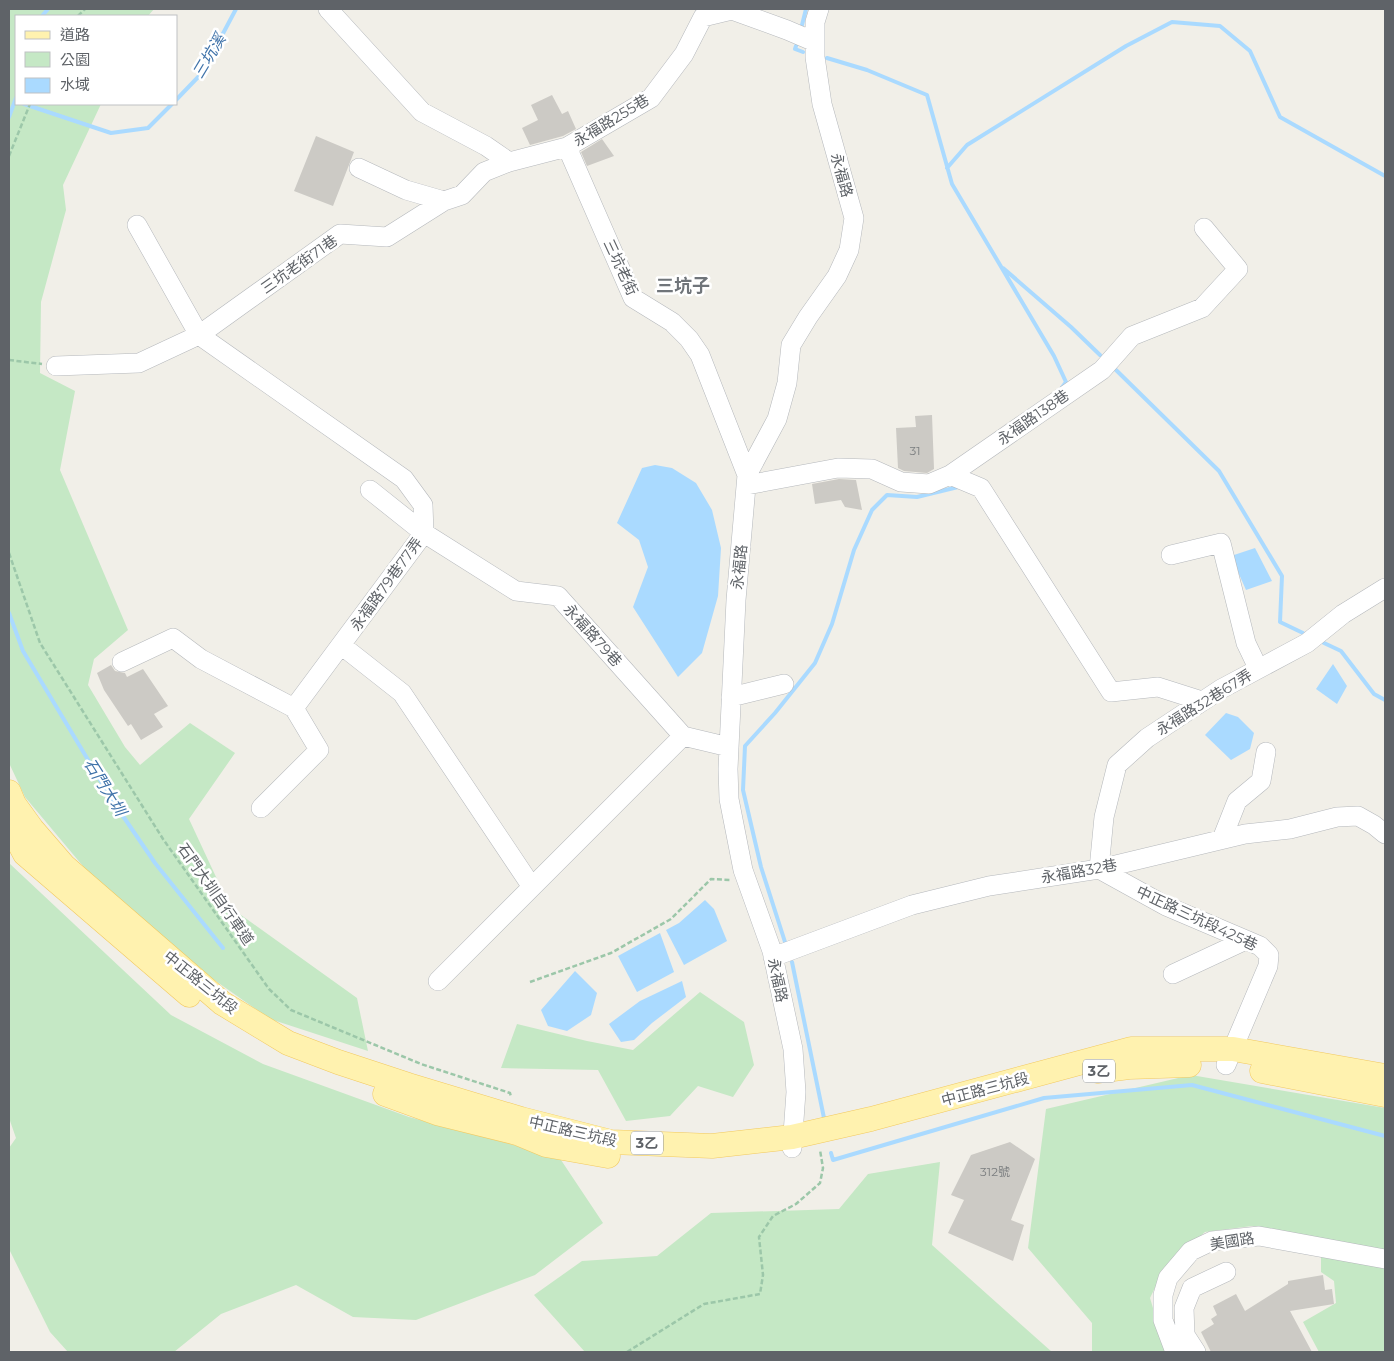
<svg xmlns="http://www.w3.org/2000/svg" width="1394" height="1361" font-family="Montserrat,'Noto Sans TC',sans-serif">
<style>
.green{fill:#c5e8c5}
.water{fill:#aadaff}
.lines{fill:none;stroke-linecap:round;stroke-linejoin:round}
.stream{stroke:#aadaff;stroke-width:4}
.building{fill:#cccac5}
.minor-casing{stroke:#b5b8bc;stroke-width:20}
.major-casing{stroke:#f2c960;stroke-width:25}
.path{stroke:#9cc7a9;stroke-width:2.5;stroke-dasharray:5 2.5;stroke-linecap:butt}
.minor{stroke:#fff;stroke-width:19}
.major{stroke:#fff2af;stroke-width:24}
.labels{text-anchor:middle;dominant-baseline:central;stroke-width:5;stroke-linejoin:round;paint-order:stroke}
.number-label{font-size:12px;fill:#7a7d7f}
.shield{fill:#fff;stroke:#8f9295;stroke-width:1}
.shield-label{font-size:14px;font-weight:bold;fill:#5f6368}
.street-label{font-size:15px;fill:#5f6368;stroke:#fff}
.water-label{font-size:16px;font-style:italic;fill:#4174aa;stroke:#fff}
.quarter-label{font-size:18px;font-weight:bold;fill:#70757a;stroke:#fff}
</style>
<rect width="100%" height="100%" fill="#f1efe8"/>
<path class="green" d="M9,9H154L148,16H16V104H101L63,185L66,210L41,302L40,373L75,391L60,470L128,630L94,659L88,685L125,747L140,765L190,723L235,753L189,819L230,907L357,998L368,1051L270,1019L210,977L103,890L25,797L9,763Z
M9,863L171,1015L263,1064L409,1117L559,1157L603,1223L535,1275L416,1320L353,1317L296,1285L221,1314L174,1352H68L50,1332L9,1249V1148L16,1138L9,1118Z
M700,992L744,1022L754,1065L733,1097L698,1086L670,1116L626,1121L598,1070L501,1068L517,1024L587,1041L633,1050Z
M1191,1075L1385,1108V1251L1252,1226L1205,1232L1164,1269L1150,1298L1166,1352H1092V1323L1028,1248L1046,1109Z
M940,1162L932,1245L1052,1352H585L534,1295L582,1261L657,1256L711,1213L839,1209L868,1174Z
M1321,1252L1385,1265V1352H1319L1303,1322L1336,1303L1334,1281L1321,1272Z"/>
<path class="water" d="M655,465L672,468L696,483L712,510L721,548L718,596L702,653L678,677L633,607L648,567L639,540L617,523L642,468Z
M1255,548L1272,581L1246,590L1231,556Z
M1333,664L1347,686L1337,704L1316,689Z
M1226,713L1238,717L1254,733L1250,749L1231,760L1205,735Z
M705,900L714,909L727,941L684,965L666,930L679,923Z
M660,933L674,972L637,992L618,956Z
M575,971L597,993L591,1015L567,1031L548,1026L541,1010Z
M682,981L686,997L652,1023L634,1040L621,1042L609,1024L640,1001Z"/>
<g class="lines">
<path class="stream" d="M42,16L48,9
M802,25L806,9
M796,46L795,49L803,52
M827,58L867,70L927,95L952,184L1054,356L1066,382L1061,389
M176,100L202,73L236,9
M24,104L111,133L148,128L172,104
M9,117L16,98
M947,168L967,145L1126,46L1172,22L1220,26L1250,51L1280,117L1385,176
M1003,268L1071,327L1100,355
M1116,370L1219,471L1282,576L1280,622L1303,633
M9,613L23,651L112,800L155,863L223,948
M1324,643L1341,651L1374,694L1385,700
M785,942L761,867L743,790L745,746L775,713L815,663L832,624L854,550L872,510L887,495L917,497L958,487
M792,962L824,1118
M831,1153L833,1160L1044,1098L1192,1085L1385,1136"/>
</g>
<path class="building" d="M552,95L562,114L568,111L576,129L563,136L530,145L522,128L538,120L531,105Z
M316,136L354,152L333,206L294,191Z
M602,139L614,156L587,166L581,152Z
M932,415L934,469L927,473L904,471L898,468L896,428L916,427L915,416Z
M839,479L856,480L862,510L845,507L841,500L815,504L812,484Z
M111,665L115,671L125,673L127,677L143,669L168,706L154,714L163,727L141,740L131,724L128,726L104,690L97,673Z
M1010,1142L1035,1159L1011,1220L1024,1225L1013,1261L948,1233L964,1200L951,1195L971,1155Z
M1323,1275L1325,1290L1332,1289L1334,1304L1290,1311L1312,1352H1211L1201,1332L1214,1324L1211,1319L1217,1315L1213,1306L1236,1294L1245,1311L1288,1284V1281Z"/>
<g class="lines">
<g class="minor-casing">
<path id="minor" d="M328,9L422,112L486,146L509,162
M567,147L633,298L672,322L689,339L700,355L747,475
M359,168L406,190L444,201
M56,366L139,363L199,335L340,234L387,237L444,201L462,195L484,172L509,162L567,147L651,98L684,54L703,17L732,10L787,30L815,42
M950,475L981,488L1111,692L1158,687L1202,701
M747,485L838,468L872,469L901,482L929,484L950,475L1102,370L1132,336L1202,308L1238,269L1204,228
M370,490L424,533L516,591L558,596L683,736L729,747
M1171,555L1221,543L1246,643L1258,668
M341,645L402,693L532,887
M122,662L173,638L201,659L294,708L424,533L423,505L404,479L199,335L137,225
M731,697L784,684
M261,808L319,750L294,708
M1222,839L1237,801L1261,781L1266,752
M1099,869L1104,817L1117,765L1147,738L1221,689L1307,643L1343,614L1385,588
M1099,869L1166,906L1260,946L1269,955L1268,966L1226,1065
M773,957L912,905L989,886L1099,869L1245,834L1290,829L1337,817L1358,816L1374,825L1385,834
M1173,974L1246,940
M438,981L683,736
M792,1148L796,1092L793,1049L772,951L743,870L729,799L728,769L736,600L747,475L777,419L787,383L791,345L808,317L837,276L849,250L854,218L822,104L815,57V22L819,9
M1175,1352L1163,1320V1295L1168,1278L1191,1251L1212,1241L1259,1236L1385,1259
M1196,1352L1185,1335L1184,1308L1192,1288L1226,1272"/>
</g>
<g class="major-casing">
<path id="major" d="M9,792L14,804L32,829L64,866L222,1003L288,1043L338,1062L408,1085L521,1119L611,1142L712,1146L792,1137L871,1119L1131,1049H1233L1385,1076
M9,824L25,854L189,995
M1097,1071L1129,1067L1189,1065
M1262,1071L1385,1095
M385,1094L437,1113L517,1133L546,1145L608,1156"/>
</g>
<path class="path" d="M78,16L85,9
M9,156L30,104
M9,360L42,364
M9,553L40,643L163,839L269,989L291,1010L421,1064L510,1093L511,1097
M530,982L611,953L671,919L711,879L731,880
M627,1352L704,1304L760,1294L763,1275L759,1237L773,1216L796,1204L820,1183L823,1168L820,1150"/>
<use href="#minor" class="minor"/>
<use href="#major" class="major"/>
</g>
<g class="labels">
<g class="number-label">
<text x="915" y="450">31</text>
<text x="995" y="1171">312號</text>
</g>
<g class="shield">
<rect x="1083" y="1059.5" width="32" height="23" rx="4"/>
<rect x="631" y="1131.5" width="32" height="23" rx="4"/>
</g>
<g class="shield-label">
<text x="1099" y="1071">3乙</text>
<text x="647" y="1143">3乙</text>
</g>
<g class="street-label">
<text transform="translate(611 120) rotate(-31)">永福路255巷</text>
<text transform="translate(842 175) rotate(75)">永福路</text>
<text transform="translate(299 264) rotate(-35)">三坑老街71巷</text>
<text transform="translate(621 267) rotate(65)">三坑老街</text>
<text transform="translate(1033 417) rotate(-35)">永福路138巷</text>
<text transform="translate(739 567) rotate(-84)">永福路</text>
<text transform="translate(386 584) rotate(-54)">永福路79巷77弄</text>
<text transform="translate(593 635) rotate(48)">永福路79巷</text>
<text transform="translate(1204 702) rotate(-32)">永福路32巷67弄</text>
<text transform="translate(1079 871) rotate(-10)">永福路32巷</text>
<text transform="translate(216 894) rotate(55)">石門大圳自行車道</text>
<text transform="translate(1197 918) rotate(25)">中正路三坑段425巷</text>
<text transform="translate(778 980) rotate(78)">永福路</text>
<text transform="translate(201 982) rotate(39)">中正路三坑段</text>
<text transform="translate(985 1089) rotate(-15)">中正路三坑段</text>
<text transform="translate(573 1131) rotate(13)">中正路三坑段</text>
<text transform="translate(1232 1241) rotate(-9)">美國路</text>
</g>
<g class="water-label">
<text transform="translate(209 56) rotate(-59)">三坑溪</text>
<text transform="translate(105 787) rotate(58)">石門大圳</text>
</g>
<g class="quarter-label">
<text x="683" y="286">三坑子</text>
</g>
</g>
<rect width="1394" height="1361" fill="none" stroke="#5f6368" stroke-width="20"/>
<rect x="15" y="15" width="162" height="90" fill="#ffffff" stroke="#bfc1c3"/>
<rect x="25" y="31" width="25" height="8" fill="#fff2af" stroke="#bfc1c3"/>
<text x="60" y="40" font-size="15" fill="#5f6368">道路</text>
<rect x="25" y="52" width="25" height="15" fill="#c5e8c5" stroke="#bfc1c3"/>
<text x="60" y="65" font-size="15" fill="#5f6368">公園</text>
<rect x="25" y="78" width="25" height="15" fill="#aadaff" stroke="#bfc1c3"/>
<text x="60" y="90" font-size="15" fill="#5f6368">水域</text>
</svg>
